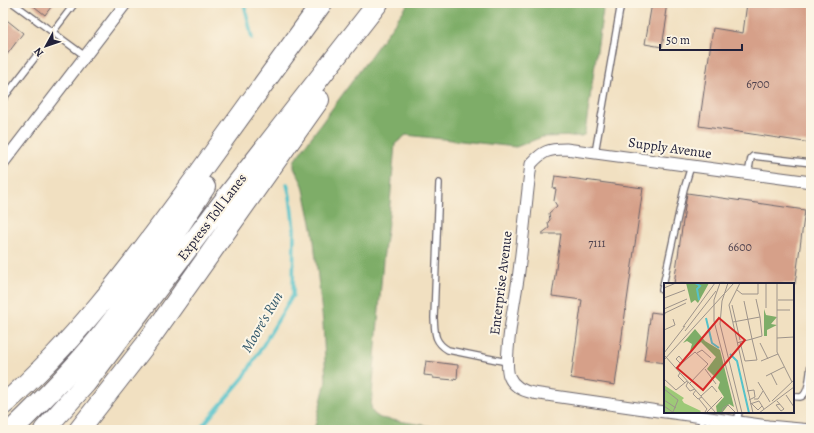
<svg xmlns="http://www.w3.org/2000/svg" width="814" height="433" font-family="Alegreya,serif">
<style>
.forest{fill:#7ead68;stroke:#506852}
.lines{fill:none;stroke-linecap:round;stroke-linejoin:round}
.stream{stroke:#55c2ca;stroke-width:3.5}
.building{fill:#d6a089}
.service-casing{stroke:#6a646a;stroke-width:8}
.minor-casing{stroke:#6a646a;stroke-width:13}
.motorway-casing{stroke:#6a646a;stroke-width:22}
.service{stroke:#fff;stroke-width:5.5}
.minor{stroke:#fff;stroke-width:11}
.motorway{stroke:#fff;stroke-width:20}
.labels{text-anchor:middle;dominant-baseline:central;stroke-width:4;stroke-linejoin:round;paint-order:stroke}
.number-label{font-size:12px;fill:#4f424e}
.street-label{font-size:14px;fill:#22223b;stroke:#fcf5e5}
.water-label{font-size:15px;font-style:italic;fill:#345a6d;stroke:#fcf5e5}
.inset-river{fill:none;stroke:#55c2ca;stroke-width:2}
.inset-road{fill:none;stroke:#9e948b;stroke-width:1}
.view{fill:#d62828;fill-opacity:0.15;stroke:#d62828;stroke-width:2}
.inset-edge{fill:none;stroke:#22223b;stroke-width:2}
</style>
<rect width="100%" height="100%" fill="#fcf5e5"/>
<filter id="ink" filterUnits="userSpaceOnUse"><feTurbulence type="fractalNoise" baseFrequency=".025" numOctaves="2"/><feDisplacementMap in="SourceGraphic" scale="8" xChannelSelector="R" yChannelSelector="G"/><feConvolveMatrix kernelMatrix="1 2 1 2 8 2 1 2 1" color-interpolation-filters="sRGB"/></filter>
<filter id="wash" filterUnits="userSpaceOnUse"><feTurbulence type="fractalNoise" baseFrequency=".012" numOctaves="4" result="noise"/><feDisplacementMap in="SourceGraphic" scale="16" xChannelSelector="R" yChannelSelector="G"/><feGaussianBlur stdDeviation="0.9" result="paint"/><feColorMatrix in="noise" values="0 0 0 0 0 0 0 0 0 0 0 0 0 0 0 0 0 1.4 0 .05"/><feComposite in="paint" operator="in"/></filter>
<g filter="url(#wash)">
<rect width="100%" height="100%" fill="#f1e0c1"/>
<path class="forest" d="M409,3H604L585,132L584,135L581,136L542,137L516,147L406,135L395,144L389,215L383,260L371,407L373,413L380,418L453,430H314L326,381L323,323L313,232L303,185L294,167V161Z"/>
<g class="lines">
<path class="stream" d="M244,3L252,38
M199,430L244,377L293,295L294,230L290,196L287,184"/>
</g>
<g id="blocks">
<path class="building" d="M30,3H54L45,15Z
M652,3H667L665,16H667L662,47L645,44Z
M747,3H811V143L699,126L713,28L743,33Z
M3,17L23,33L3,60Z
M555,176L643,188L615,385L571,378L582,300L552,296L561,234H541L549,228L548,222L550,220L549,213L557,206L554,201L556,189L553,188Z
M687,193L805,210L795,284H674Z
M651,312L665,314V363L644,360Z
M426,361L458,365L457,379L454,378V380L443,379L433,378V376L424,375Z"/>
</g>
</g>
<g filter="url(#ink)">
<use href="#blocks" fill-opacity="0" stroke="#6a646a" stroke-width="1"/>
<g class="lines">
<g class="service-casing">
<path id="service" d="M13,3L85,56
M52,33L75,3
M3,99L37,55
M595,153L621,3
M748,174L751,158L753,156L811,163
M439,183L434,318C435,333 434,342 448,350L507,362
M662,290L684,189L691,166
M793,396C795,397 797,397 800,397C809,396 810,372 811,364
M737,422L739,412
M701,430L702,417"/>
</g>
<g class="minor-casing">
<path id="minor" d="M3,163L126,3
M665,412L533,393C523,391 513,386 509,376C503,359 515,300 518,279C523,241 526,203 531,164C543,151 548,149 566,149L811,182
M666,412L768,426L811,430"/>
</g>
<g class="motorway-casing">
<path id="motorway" d="M3,405C73,344 129,269 184,194C230,131 276,67 322,3
M12,430C42,401 71,372 98,339C137,291 171,239 205,187
M44,430L86,383L229,194L378,3
M79,430L146,344L319,100"/>
</g>
<use href="#service" class="service"/>
<use href="#minor" class="minor"/>
<use href="#motorway" class="motorway"/>
</g>
</g>
<g class="labels">
<g class="number-label">
<text x="758" y="84">6700</text>
<text x="597" y="243">7111</text>
<text x="740" y="247">6600</text>
</g>
<g class="street-label">
<text transform="translate(670 148) rotate(8)">Supply Avenue</text>
<text transform="translate(212 217) rotate(-53)">Express Toll Lanes</text>
<text transform="translate(501 283) rotate(-83)">Enterprise Avenue</text>
</g>
<g class="water-label">
<text transform="translate(262 322) rotate(-60)">Moore's Run</text>
</g>
</g>
<g transform="translate(664 283)">
<rect width="130" height="130" fill="#f1e0c1"/>
<path d="M0,102L20,115L18,117L20,120L37,128L35,130H0Z" fill="#9dc977"/>
<path d="M22,0H45L34,20L31,17L27,20ZM100,26L102,32L113,34L107,41L113,42L103,47V53H100ZM31,46L41,58L56,67L70,124L65,121L58,130H53L52,123L60,114L54,105L56,99L43,86L52,74L37,59L26,68L28,61L23,58L19,60Z" fill="#7ead68"/>
<path class="inset-river" d="M31,0L36,3L33,6L35,17M42,35L48,60L55,65M66,71L73,78L85,130"/>
<path class="inset-road" d="M56,0L50,17V38L74,130M64,0L58,18L56,41L78,130M76,0L65,22L89,130M102,0V25M113,0V69L128,99M0,5L12,0M73,7L78,11H94V0M0,15L21,7M114,17H130M80,18L88,56L98,53L96,34M68,22L76,57M0,26L23,16M113,27H126M0,34L1,30L22,20M69,39L96,34L92,16M19,44L51,0M0,47L11,42L9,36M21,48L52,8M113,55L130,54M73,60L76,59L88,56L93,77L81,78L76,59M96,60L104,76M0,70L21,43M33,70L38,67L47,75M1,73L52,130M0,77L70,0M97,78L114,71M17,81L12,76L15,73L20,79M12,85L31,69L44,81L26,100M41,86L52,101M16,90L14,93L21,100M107,90L113,102M102,93L120,84M0,96L12,107L23,98M24,99L22,103L26,108L31,106M94,99L106,119M0,106L14,117L9,129M32,107L29,111L34,116L38,114M83,108L90,107L91,114L85,117M122,112L130,124M37,113L48,103L53,109M35,116L43,126L41,129M90,116H94L99,108M0,117L12,125M108,118L130,97M113,118L120,126L117,128L112,122L116,121M86,121L95,118L100,126M88,121L94,127L98,123M0,123L10,130M42,130L58,114M58,130L59,125L64,122L72,130M95,130L130,104"/>
<path class="view" d="M55,35L81,57L39,107L13,85Z"/>
<rect width="130" height="130" class="inset-edge"/>
</g>
<rect width="814" height="433" fill="none" stroke="#fcf5e5" stroke-width="16"/>
<g transform="translate(46 46) rotate(230)" stroke="#fcf5e5" stroke-width="3" paint-order="stroke">
<path d="M0-3L7 15L0 10L-7 15Z" fill="#22223b"/>
<text y="-6" font-size="11" font-weight="bold" text-anchor="middle" fill="#22223b">N</text>
</g>
<path d="M660 44v6h82v-6" fill="none" stroke="#22223b" stroke-width="2"/>
<text x="666" y="44" font-size="12" fill="#22223b" stroke="#fcf5e5" stroke-width="3" paint-order="stroke">50 m</text>
</svg>
